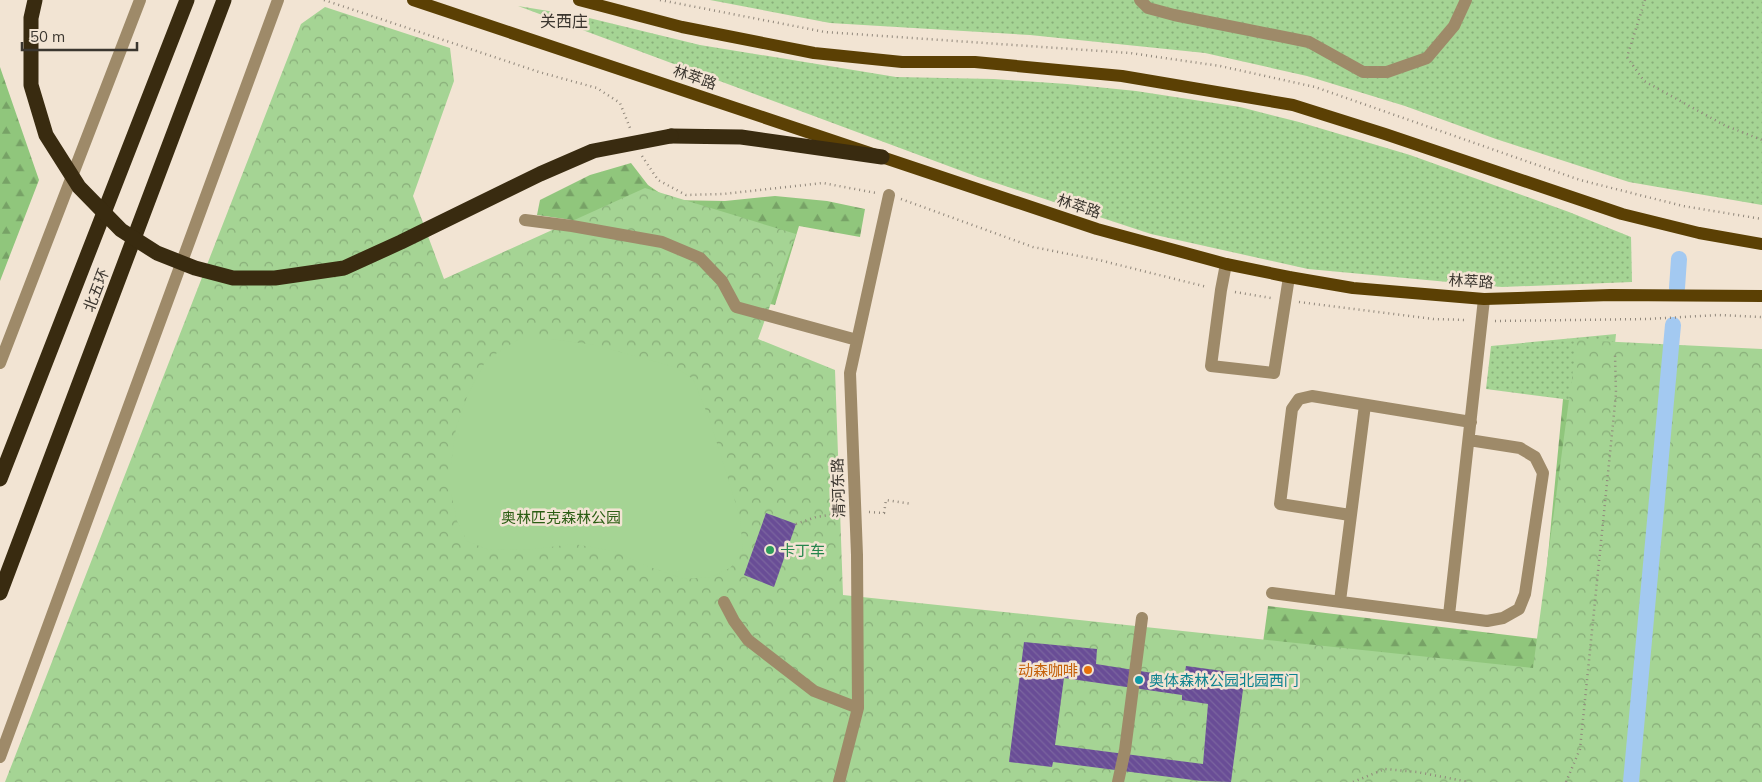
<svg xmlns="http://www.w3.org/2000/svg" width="1762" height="782" font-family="Mulish,'Noto Sans SC',sans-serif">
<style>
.grass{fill:url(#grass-dots)}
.forest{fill:url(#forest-firs)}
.park{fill:url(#park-crowns)}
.garden{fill:#a5d494}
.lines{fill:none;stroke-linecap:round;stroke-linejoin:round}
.canal{stroke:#a3c9f1;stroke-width:16}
.building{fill:url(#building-back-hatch);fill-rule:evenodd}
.path{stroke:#90877b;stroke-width:2.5;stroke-dasharray:1 4;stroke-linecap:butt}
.minor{stroke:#9e8a69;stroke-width:12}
.major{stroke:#5b4004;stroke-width:12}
.highway{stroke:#392b10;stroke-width:15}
.highway-bridge{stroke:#392b10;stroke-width:15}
.leisure-dot{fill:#2e9e5b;stroke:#f2e4d3;stroke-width:2}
.food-dot{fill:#e8710a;stroke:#f2e4d3;stroke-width:2}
.culture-dot{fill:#0f9aa8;stroke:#f2e4d3;stroke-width:2}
.labels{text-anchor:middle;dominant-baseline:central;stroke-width:5;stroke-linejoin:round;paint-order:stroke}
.street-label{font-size:15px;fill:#3b362f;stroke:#f2e4d3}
.park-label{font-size:15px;fill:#2b5d13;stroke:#f2e4d3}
.leisure-label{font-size:15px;fill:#27864d;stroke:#f2e4d3;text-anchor:start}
.food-label{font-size:15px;fill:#c56008;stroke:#f2e4d3;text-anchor:end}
.culture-label{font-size:15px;fill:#0d838f;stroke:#f2e4d3;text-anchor:start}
.neighbourhood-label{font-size:16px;fill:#3b362f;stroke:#f2e4d3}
</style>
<defs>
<pattern id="grass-dots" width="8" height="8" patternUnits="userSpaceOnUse" patternTransform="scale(1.25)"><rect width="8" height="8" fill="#a5d494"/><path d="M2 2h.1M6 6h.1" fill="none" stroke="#88ad79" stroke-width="1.8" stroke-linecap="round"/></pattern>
<pattern id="forest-firs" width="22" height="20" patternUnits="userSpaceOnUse" patternTransform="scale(1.25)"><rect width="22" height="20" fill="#90c67c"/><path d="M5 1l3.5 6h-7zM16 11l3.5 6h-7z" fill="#77a266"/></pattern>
<pattern id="park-crowns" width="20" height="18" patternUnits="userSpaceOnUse" patternTransform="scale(1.25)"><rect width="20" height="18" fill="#a5d494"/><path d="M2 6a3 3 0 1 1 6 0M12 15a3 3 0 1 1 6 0" fill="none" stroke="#88ad79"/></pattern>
<pattern id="building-back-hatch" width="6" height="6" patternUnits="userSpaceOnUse" patternTransform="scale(1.25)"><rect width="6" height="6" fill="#694d96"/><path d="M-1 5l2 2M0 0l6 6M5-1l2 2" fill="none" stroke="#7b659f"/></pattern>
</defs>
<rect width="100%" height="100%" fill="#f2e4d3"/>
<path class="grass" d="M710,0H1762V205L1629,182L1496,139L1405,106L1307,76L1205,53L1030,35L830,23Z
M518,6L585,17L700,45L896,77L994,79L1067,84L1136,91L1240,107L1299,122L1410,155L1569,212L1631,237L1632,282L1502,287L1308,269L1151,234L978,177Z
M1616,334L1609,403L1563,399L1486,389L1491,346Z"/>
<path class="forest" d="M0,67L39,180L0,281Z
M631,163L648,185L670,200L725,201L775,196L827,201L865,209L860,237L799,226L775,305L743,298L663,233L537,215L540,200L590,175Z
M1563,399L1609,403L1574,748L1262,650L1268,606L1540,639Z"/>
<path class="park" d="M325,7L450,48L454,81L413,196L444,279L645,188L796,234L758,339L835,370L843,595L1533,668L1577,340L1762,349V782H5L301,24Z"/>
<path class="garden" d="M519,339H551L595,345L675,367L693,379L709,418L740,517L743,551L730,568L711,577L684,579L650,567L613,551L574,544L534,549L489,550L467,541L457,521L451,493V464L456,428L468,394L486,360Z"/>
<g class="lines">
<path class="canal" d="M1677,288L1679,259
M1631,782L1673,325"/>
</g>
<path class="building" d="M766,513L796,524L774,587L744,575Z
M1024,642L1097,649L1096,664L1184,678L1186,666L1245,674L1231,782L1201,781L1053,762L1052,767L1009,762ZM1064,678L1182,695V700L1208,704L1203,764L1055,745Z"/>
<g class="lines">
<path class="path" d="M324,0L539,72L597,88L620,103L630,128
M660,0L825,32L1130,53L1220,66L1315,87L1580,180L1683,206L1762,219
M1645,0L1627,57L1644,81L1724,125L1762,140
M642,156L658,180L686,195L723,194L823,183L876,193
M901,199L1033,247L1099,260L1207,287
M1235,292L1271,298
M1299,302L1433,319L1467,320
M1495,321L1648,319L1718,315L1762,317
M869,512L884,513L886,500L912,504
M796,524L816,517L843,513
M1353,782L1385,769L1417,772L1469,782
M1566,782L1580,749L1616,394L1615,354"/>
<path class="minor" d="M1140,0L1148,8L1174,15L1309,42L1363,72H1387L1427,58L1454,26L1466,0
M525,220L572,226L662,242L700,258L722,281L736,307L857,340
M1226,264L1221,290L1211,366L1274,373L1289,277
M0,363L140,0
M1350,515L1280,504L1292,409L1299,399L1312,396L1471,422
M1272,593L1487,621L1503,618L1519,609L1525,594L1543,473L1535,457L1520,448L1469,440
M1340,601L1365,405
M724,602L734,621L748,640L814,691L858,708
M1449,615L1484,299
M0,757L278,0
M839,782L858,708L857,555L850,373L889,195
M1118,782L1125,750L1142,618"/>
<path class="major" d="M413,0L1097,229L1226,264L1289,277L1353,288L1484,299L1611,295L1762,296
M579,0L682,27L814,53L902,62H975L1122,76L1293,105L1385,134L1622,214L1699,233L1762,244"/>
<path class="highway" d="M671,136L741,137L882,157
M0,479L187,0
M0,593L224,0"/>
<path class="highway-bridge" d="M35,0L31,18V85L46,135L79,187L121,230L157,253L195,268L233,278H275L344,268L401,242L540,174L593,151L671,136"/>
</g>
<circle class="leisure-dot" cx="770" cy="550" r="5"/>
<circle class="food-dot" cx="1088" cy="670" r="5"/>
<circle class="culture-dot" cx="1139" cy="680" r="5"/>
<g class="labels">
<g class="street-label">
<text transform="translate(695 77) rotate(19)">林萃路</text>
<text transform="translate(1079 206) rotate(18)">林萃路</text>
<text transform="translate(1471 281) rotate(3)">林萃路</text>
<text transform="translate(96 290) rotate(-69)">北五环</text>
<text transform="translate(838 488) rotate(-92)">清河东路</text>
</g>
<g class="park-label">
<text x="561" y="517">奥林匹克森林公园</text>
</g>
<g class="leisure-label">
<text x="780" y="550">卡丁车</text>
</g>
<g class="food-label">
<text x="1078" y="670">动森咖啡</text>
</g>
<g class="culture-label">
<text x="1149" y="680">奥体森林公园北园西门</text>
</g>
<g class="neighbourhood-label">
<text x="564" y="21">关西庄</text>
</g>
</g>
<path d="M22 42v8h115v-8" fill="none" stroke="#3b362f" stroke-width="2.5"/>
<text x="30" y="42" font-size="15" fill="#3b362f" stroke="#f2e4d3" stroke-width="4" paint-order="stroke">50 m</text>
</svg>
